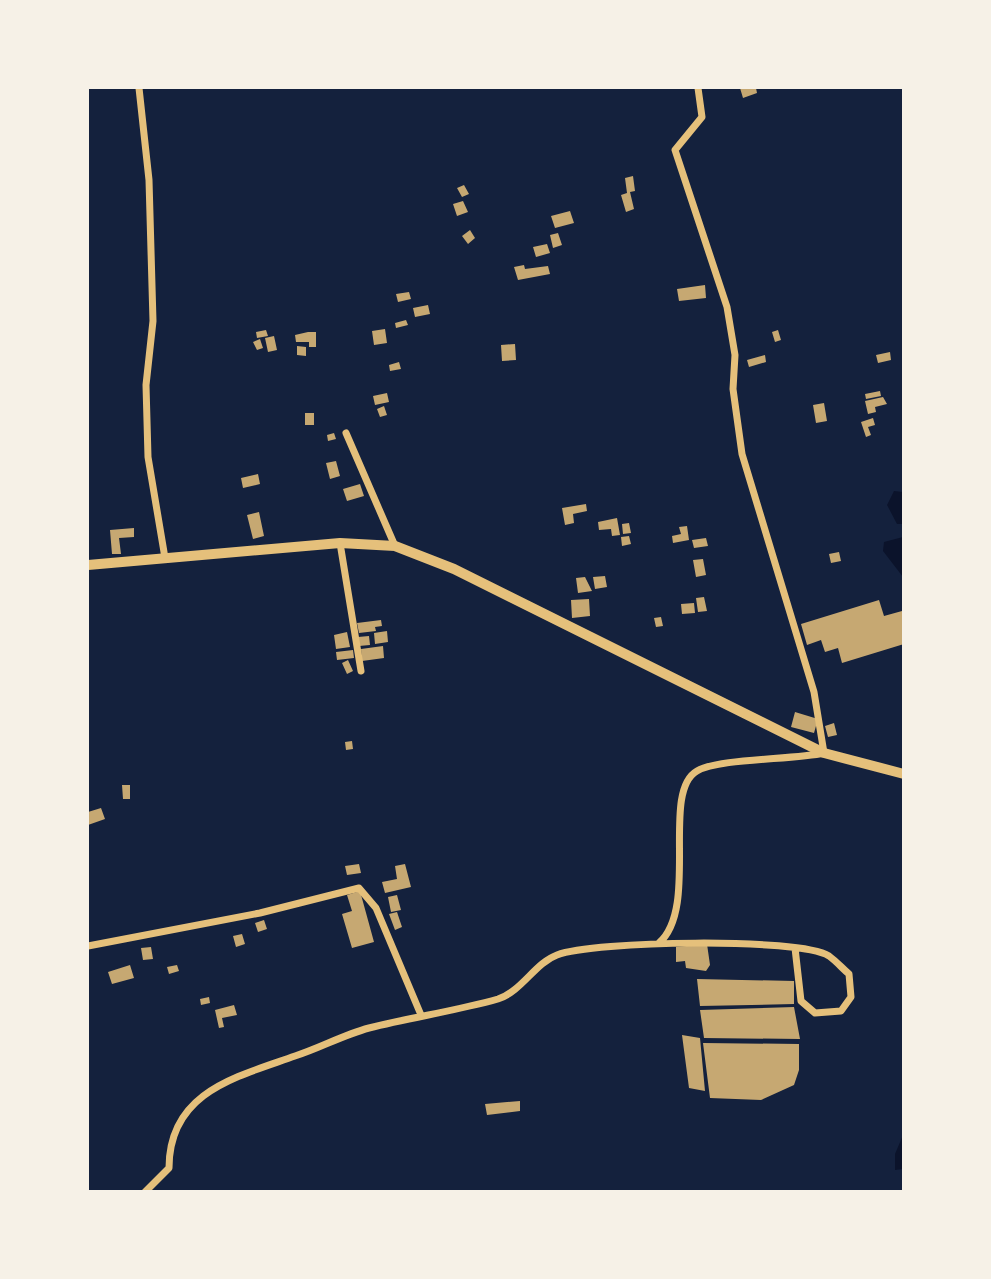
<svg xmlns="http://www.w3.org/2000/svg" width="991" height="1279" font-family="Mulish,sans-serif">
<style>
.water{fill:#0b132b}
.building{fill:#c6a872}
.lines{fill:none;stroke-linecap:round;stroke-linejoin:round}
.minor{stroke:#e5c07b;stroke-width:7}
.secondary{stroke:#e5c07b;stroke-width:10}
</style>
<rect width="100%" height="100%" fill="#14213d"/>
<path class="water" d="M894,491L903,492V524H897L887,505Z
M903,537H904L903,577L883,551L884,542Z
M903,1135V1169L895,1170V1154Z"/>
<path class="building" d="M740,88H756L757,93L743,98Z
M633,176L635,191L630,192L634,209L626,212L621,195L627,193L625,178Z
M464,185L469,194L462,197L457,188Z
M463,201L468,212L457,216L453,204Z
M570,211L574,223L555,228L551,216Z
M470,230L475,238L468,244L462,236Z
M558,233L562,245L553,248L550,235Z
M547,244L550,253L536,257L533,247Z
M524,265L525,269L548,266L550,274L518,280L514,267Z
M705,285L706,298L679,301L677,289Z
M409,292L411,299L398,302L396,294Z
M428,305L430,314L415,317L413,308Z
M406,320L408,325L396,328L395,323Z
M385,329L387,343L374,345L372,331Z
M266,330L268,336L257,338L256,332Z
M778,330L781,340L775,342L772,332Z
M308,332H316V347H309V342H296L295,335Z
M274,336L277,350L268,352L265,338Z
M260,339L263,348L257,350L253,342Z
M515,344L516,360L502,361L501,345Z
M297,346L306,347V356L297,355Z
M890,352L891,360L878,363L876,355Z
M765,355L766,362L749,367L747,360Z
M399,362L401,369L390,371L389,365Z
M880,391L881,396L866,399L865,394Z
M387,393L389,402L375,405L373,396Z
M883,397L887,404L875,407L876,412L868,414L865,401Z
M824,403L827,421L816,423L813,405Z
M384,406L387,415L380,417L377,409Z
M305,413H314V425H305Z
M873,418L875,425L868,427L871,435L866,437L861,422Z
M334,433L336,439L328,441L327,435Z
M336,461L340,476L330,479L326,463Z
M258,474L260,484L243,488L241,478Z
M360,484L364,496L347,501L343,489Z
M586,504L587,511L573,514L574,523L565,525L562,508Z
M259,512L264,536L253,539L247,515Z
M617,518L620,535L612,536L611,529L599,530L598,522Z
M629,523L631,533L623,534L622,524Z
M687,526L689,540L673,543L672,536L681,534L679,527Z
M134,528V537L119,538L121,554H112L110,530Z
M629,536L631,544L622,546L621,537Z
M706,538L708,546L694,548L692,540Z
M839,552L841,561L831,563L829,554Z
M703,559L706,575L696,577L693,560Z
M605,576L607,587L595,589L593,577Z
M585,577L592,591L578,593L576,578Z
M704,597L707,611L698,612L696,598Z
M589,599L590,616L572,618L571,600Z
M879,600L884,616L902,611L904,644L842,663L838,648L825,652L821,640L807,645L801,624Z
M694,603L695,613L682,614L681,604Z
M661,617L663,626L656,627L654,618Z
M381,620L382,626L375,627L376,631L359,633L357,623Z
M387,631L388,642L375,644L374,633Z
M347,632L350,647L336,649L334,635Z
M369,636L370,645L359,646L358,637Z
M383,646L384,658L362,661L361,649Z
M353,650L354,658L337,660L336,652Z
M348,660L353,671L347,674L342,663Z
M795,712L818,719L814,733L791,727Z
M834,723L837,735L828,737L825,726Z
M352,741L353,749L346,750L345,742Z
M122,785H130V799H123Z
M101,808L105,819L88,825V812Z
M359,864L361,873L347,875L345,866Z
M405,864L411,887L385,893L382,882L397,879L395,866Z
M360,891L374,942L352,948L342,914L352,911L347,895Z
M397,895L401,910L391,912L388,897Z
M397,912L402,927L395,930L389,914Z
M264,920L267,929L258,932L255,923Z
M242,934L245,944L236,947L233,936Z
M707,944L710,965L706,971L686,968L685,961L676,962V947Z
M151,947L153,959L143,960L141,948Z
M130,965L134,978L112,984L108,972Z
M177,965L179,971L169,974L167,967Z
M697,979L794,981V1004L700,1006Z
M209,997L210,1003L201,1005L200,999Z
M234,1005L237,1015L222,1018L224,1027L219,1028L215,1010Z
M794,1007L800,1039L704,1038L700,1010Z
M682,1035L700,1038L705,1091L689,1088Z
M703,1043L799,1044V1070L794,1085L761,1100L710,1098Z
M520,1101V1111L487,1115L485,1104Z"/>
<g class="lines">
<path class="minor" d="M139,88L149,180L153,321L146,385L148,457L165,558
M346,433L395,546
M340,543L361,671
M659,943C700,907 660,792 697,771C719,758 793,760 824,753L814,692L742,454L733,389L735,355L727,307L675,150L702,117L698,88
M88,946L260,913L359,888L376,908L421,1015
M145,1192L169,1168C169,1092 236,1077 295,1056C320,1048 343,1035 369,1028C412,1017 456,1011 498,999C522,991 535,963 557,955C594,941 798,937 829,956C836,961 843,969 849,974L851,997L841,1011L815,1013L801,1001L795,948"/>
<path class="secondary" d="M88,565L340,543L395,546L454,569L824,753L904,774"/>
</g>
<rect width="991" height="1279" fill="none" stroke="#f6f1e7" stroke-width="178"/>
</svg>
